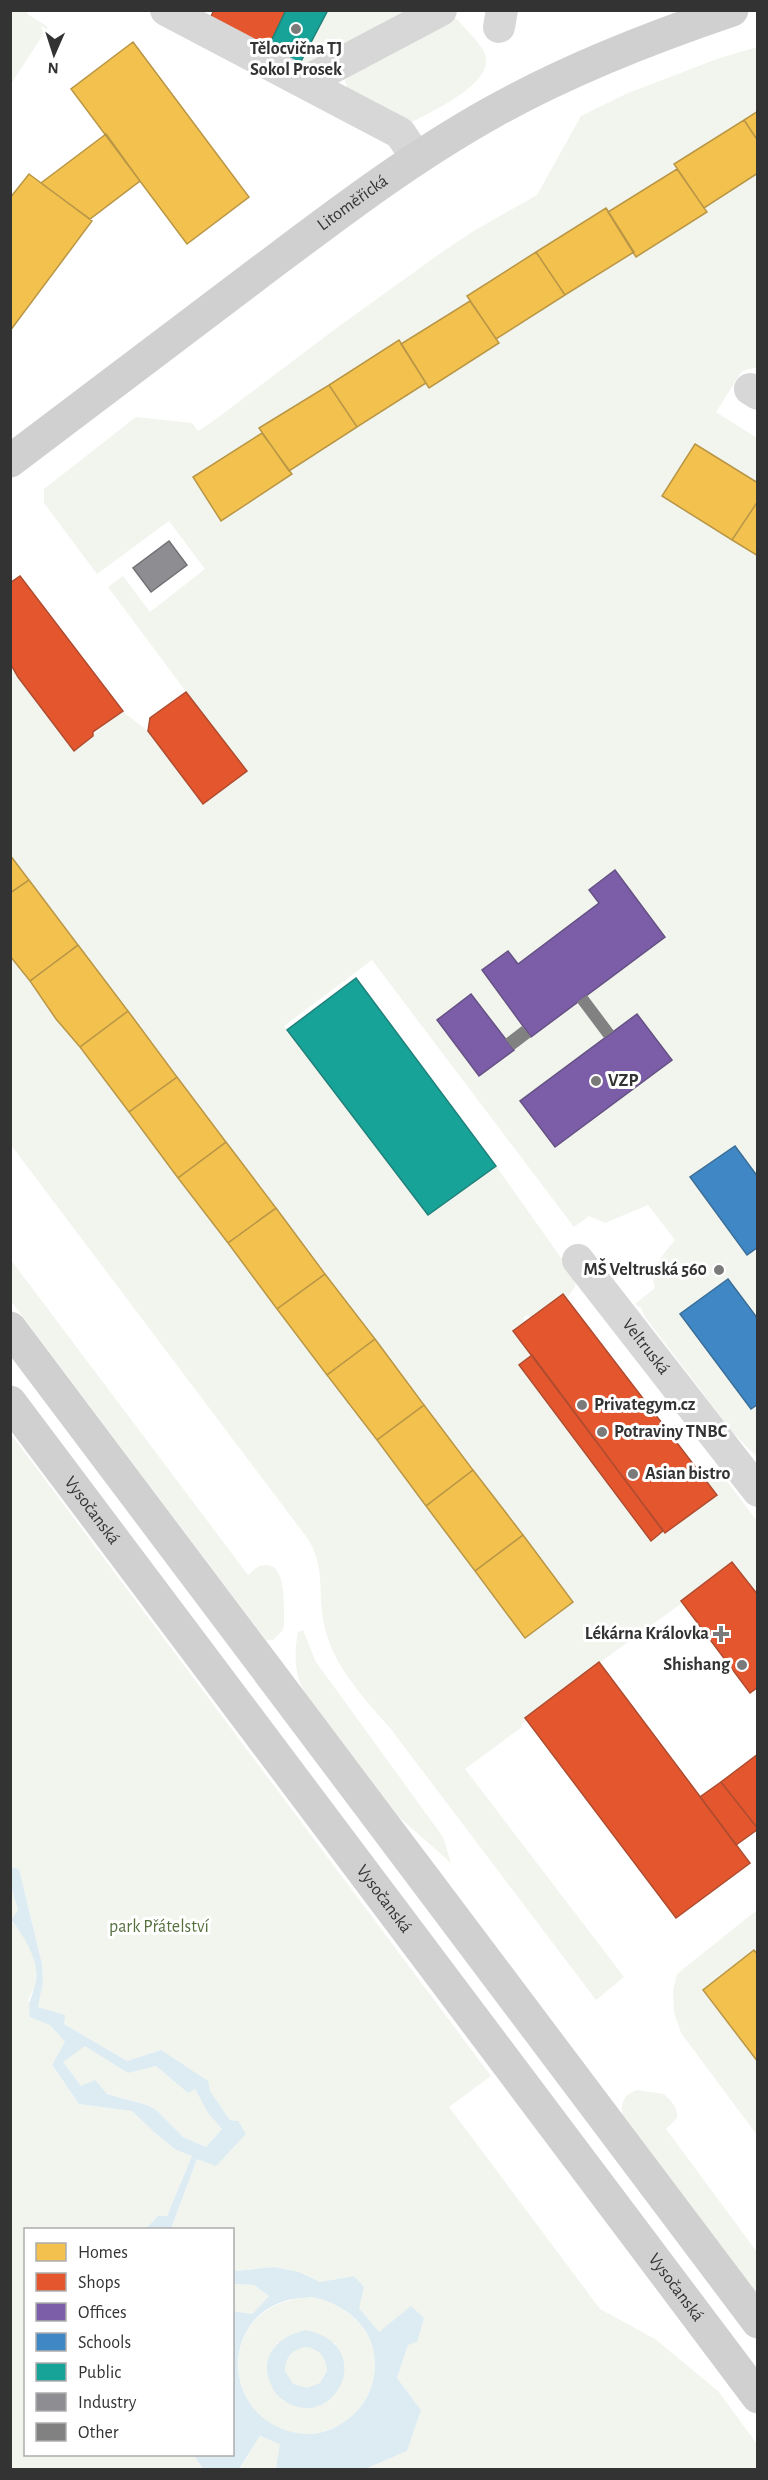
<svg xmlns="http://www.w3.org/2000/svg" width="768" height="2480" font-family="'Alegreya Sans',sans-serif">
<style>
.green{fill:#f1f5ed;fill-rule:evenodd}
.water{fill:#ddebf3;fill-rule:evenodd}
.homes{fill:#f2c14e;stroke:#b99646;stroke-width:1.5}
.shops{fill:#e4572e;stroke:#af4c30;stroke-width:1.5}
.offices{fill:#7b5ea7;stroke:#655184;stroke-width:1.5}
.schools{fill:#3f88c5;stroke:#3b6e99;stroke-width:1.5}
.public{fill:#17a398;stroke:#1f817a;stroke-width:1.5}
.industry{fill:#8d8d92;stroke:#727276;stroke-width:1.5}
.building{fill:#818181}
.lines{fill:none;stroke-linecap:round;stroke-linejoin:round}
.street{stroke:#d7d7d7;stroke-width:32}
.secondary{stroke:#d0d0d0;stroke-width:33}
.poi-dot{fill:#7a7a7a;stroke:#fff;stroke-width:2}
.labels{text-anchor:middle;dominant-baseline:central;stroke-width:6;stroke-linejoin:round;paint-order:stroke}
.poi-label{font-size:18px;font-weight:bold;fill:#333;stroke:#fff;text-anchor:start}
.street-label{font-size:18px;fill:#333;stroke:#fff}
.park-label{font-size:18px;fill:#56703f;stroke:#fff}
</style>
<rect width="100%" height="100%" fill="#fff"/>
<path class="green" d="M11,10L28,11L27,14L48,27L11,84Z
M328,11H417L315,66L298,67Z
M445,17L457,19C465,29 478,40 484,52C499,83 429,112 409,124L349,94L344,77Z
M757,47V111L675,164L677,169L608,212L606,208L467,296L470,301L401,344L398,340L260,428L262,433L194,477L221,520L292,475L289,471L426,383L429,388L498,344L496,339L757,173V367L742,371L716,412L757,438V483L663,496L757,556V1177L735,1146L690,1177L746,1255L754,1250L757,1253V1319L728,1279L680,1314L751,1409L757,1404V1457L734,1434L645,1317L641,1308L635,1304L655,1288C648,1269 664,1254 675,1240L648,1205L605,1223L589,1216L574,1227L372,960L284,1026L428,1215L496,1166L576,1279L575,1287L566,1299L562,1294L530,1318L528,1315L523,1318L525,1322L513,1331L532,1355L651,1540L663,1531L666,1534L716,1495L703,1476C708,1471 717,1472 723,1476L757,1521V1592L733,1561L681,1600L682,1603L526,1716L528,1719L521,1725L522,1727L465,1769L624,1977L596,2000L390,1728C362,1696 330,1663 323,1619C318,1589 325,1567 308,1539L11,1145V956L56,1019L80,1047L525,1637L523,1535L11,855V663L18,677L74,751L122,711L148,731L203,805L246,772L108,587L123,576L150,612L205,569L169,521L97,574L44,503V489L136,417L192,423L198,431L212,422L338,327L438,255L472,232L537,195L581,116L628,93L717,59ZM615,871L587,995L614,1031L637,1014L672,1060L555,1147L521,1101L604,1038L577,1002L479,1076L437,1020L471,994L505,1039L522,1026L482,970L508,951L518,964L599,903L589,890Z
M11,1260L248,1575C251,1573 256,1567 260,1566C289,1557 283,1610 284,1625L282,1631L273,1640H266L11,1301Z
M11,1434L491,2076L449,2107L600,2309L655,2339L718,2391L757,2444V2469H365L407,2451L421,2410L397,2378L408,2345L411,2307L379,2332L358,2308L364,2287L354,2276L320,2282L299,2272L274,2267L236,2271L233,2266L232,2230L171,2229L197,2159L238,2121L230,2120L210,2091L161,2050L127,2061L64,2024V2015L38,2007L43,1982L42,1964L19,1869L11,1867Z
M303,1630L316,1662L443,1837L451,1863L399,1817L305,1693C294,1674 294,1653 298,1632Z
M11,1887L18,1910L11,1921C25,1936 40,1960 36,1982C35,1988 31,1994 28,2000L65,2042L52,2066L79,2104L132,2111L154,2132L176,2150L192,2156L167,2216H158L145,2229L26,2230V2454L194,2455L203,2469L11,2470Z
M757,1910V1948L707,1986L757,2052V2135L681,2033L674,2012L673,1991L677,1974Z
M85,2045L128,2073L156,2066L188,2093L195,2089L208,2113L222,2129L206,2147L183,2137L147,2105L81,2086L62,2062Z
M637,2090L664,2094C671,2101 678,2107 677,2118L666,2129L757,2252V2295L622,2114C622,2100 624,2095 637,2090Z
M232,2281L235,2284L254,2285L269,2296L252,2314L233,2311Z
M312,2297C355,2306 390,2345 370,2391C362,2409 347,2424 328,2430C233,2462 193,2304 312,2297ZM277,2343H335L329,2401H283Z
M285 2368a21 21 0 1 1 42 0a21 21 0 1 1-42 0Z
M260,2436L281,2444L276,2469L239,2470Z"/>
<path class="water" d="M11,1867L19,1869L42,1964L43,1982L38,2007L65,2015L64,2024L127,2061L161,2050L208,2081L210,2091L230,2120L238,2121L246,2134L216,2166L197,2159L171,2229H145L158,2216H167L192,2156L176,2150L154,2132L132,2111L79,2104L52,2065L65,2042L50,2025L30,2017C28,1999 31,2001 35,1985C42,1965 24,1935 11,1920L18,1910L11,1887ZM85,2046L128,2073L156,2066L188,2093L195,2089L208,2113L222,2129L206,2147L183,2137L156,2110L147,2105L107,2094L95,2080L81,2086L63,2062Z
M233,2266L236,2271L274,2267L299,2272L320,2282L354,2276L364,2287L359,2308L379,2332L411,2306L424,2318L417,2342L408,2345L397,2378L421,2410L407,2451L365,2469H276L280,2444L260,2436L239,2469H203L194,2455L232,2454L233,2311L252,2314L269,2296L254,2285L235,2284L233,2281ZM312,2297C345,2304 375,2327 375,2364C375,2388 364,2409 344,2422C327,2434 307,2437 288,2431C224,2412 220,2321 285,2301C293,2298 303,2298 312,2297Z
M306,2330C375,2345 339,2424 292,2405C284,2401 276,2396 272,2387C257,2357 278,2336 306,2330ZM306,2347C320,2349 326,2357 327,2371L320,2383L307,2388L293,2384L285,2371C285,2357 292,2349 306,2347Z"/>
<path class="homes" d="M133,42L249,197L187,244L71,89Z
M758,111V141L744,120Z
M744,120L758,141V173L704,208L674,164Z
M106,134L140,181L90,219L41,183Z
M677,169L707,212L636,257L608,212Z
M29,174L92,221L10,331V198Z
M606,208L634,252L565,295L536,252Z
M536,252L565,295L496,339L467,296Z
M470,301L499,343L429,388L401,344Z
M399,340L426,383L357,427L329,385Z
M329,385L357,427L289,471L259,428Z
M262,433L292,474L221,521L193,477Z
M695,444L758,483V501L732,540L662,496Z
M758,501V556L732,540Z
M10,855L29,880L10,893Z
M29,880L78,945L30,981L10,956V893Z
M78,945L128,1011L80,1047L56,1019L30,981Z
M128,1011L177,1077L129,1112L80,1047Z
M177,1077L226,1142L178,1178L129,1112Z
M226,1142L276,1208L228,1243L178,1178Z
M276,1208L325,1274L277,1309L228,1243Z
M325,1274L375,1339L327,1375L277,1309Z
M375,1339L424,1405L377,1440L327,1375Z
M424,1405L473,1470L426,1506L377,1440Z
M473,1470L523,1535L475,1571L426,1506Z
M523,1535L573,1602L525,1638L475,1571Z
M754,1950L758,1955V2062L703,1990Z"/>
<path class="shops" d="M214,10H286L266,52L209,21Z
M20,576L123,711L93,732V736L74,751L18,677L10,663V583Z
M186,692L247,771L203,804L148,731L150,718Z
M563,1294L717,1495L665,1533L513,1331Z
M532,1355L663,1531L651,1541L519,1365Z
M732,1562L758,1595V1687L750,1693L681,1601Z
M599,1662L750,1863L676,1918L525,1718Z
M758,1754V1829L721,1782Z
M721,1782L758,1829L736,1845L700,1797Z"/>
<path class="offices" d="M615,870L665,937L531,1037L482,970L508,951L518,964L599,903L589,890Z
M471,994L514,1050L479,1076L437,1020Z
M637,1014L672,1060L555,1147L520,1101Z"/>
<path class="schools" d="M735,1146L758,1177V1247L747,1255L690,1177Z
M728,1279L758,1319V1404L751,1409L680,1314Z"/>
<path class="public" d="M286,10H328L298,67L266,52Z
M356,978L496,1166L428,1215L287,1030Z"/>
<path class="industry" d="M169,541L187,565L151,592L133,568Z"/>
<path class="building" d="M587,995L614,1031L604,1038L577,1002Z
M522,1026L531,1037L514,1050L505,1039Z"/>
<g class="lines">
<g class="street">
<path d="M166,10L400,133L416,157"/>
<path d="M499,27L502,10"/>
<path d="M305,82L441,10"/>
<path d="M750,389L758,394"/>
<path id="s1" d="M578,1260L758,1491"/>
</g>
<g class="secondary">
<path id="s2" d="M10,461C92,399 174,337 256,275C332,218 407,160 491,113C567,70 649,38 732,10"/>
<path d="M10,1328L758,2322"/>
<path id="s3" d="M10,1402L758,2397"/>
</g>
</g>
<g class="poi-dot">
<circle cx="296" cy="29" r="6"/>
<circle cx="596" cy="1081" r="6"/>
<circle cx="719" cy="1270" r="6"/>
<circle cx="582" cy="1405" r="6"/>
<circle cx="602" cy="1432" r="6"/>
<circle cx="633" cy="1474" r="6"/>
<path d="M718 1625h6v6h6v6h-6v6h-6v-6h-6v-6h6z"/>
<circle cx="742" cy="1665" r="6"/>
</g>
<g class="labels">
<g class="poi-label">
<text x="296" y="49" text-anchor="middle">Tělocvična TJ<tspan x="296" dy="21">Sokol Prosek</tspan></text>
<text x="608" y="1081">VZP</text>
<text x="707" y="1270" text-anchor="end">MŠ Veltruská 560</text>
<text x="594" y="1405">Privategym.cz</text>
<text x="614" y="1432">Potraviny TNBC</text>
<text x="645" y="1474">Asian bistro</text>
<text x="709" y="1634" text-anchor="end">Lékárna Královka</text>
<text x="730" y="1665" text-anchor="end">Shishang</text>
</g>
<g class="street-label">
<text stroke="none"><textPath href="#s2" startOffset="429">Litoměřická</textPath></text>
<text stroke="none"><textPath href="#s1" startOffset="110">Veltruská</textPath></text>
<text stroke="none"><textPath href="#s3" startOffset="136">Vysočanská</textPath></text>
<text stroke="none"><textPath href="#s3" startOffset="622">Vysočanská</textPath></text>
<text stroke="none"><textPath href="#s3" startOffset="1108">Vysočanská</textPath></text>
</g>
<g class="park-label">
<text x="159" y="1927">park Přátelství</text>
</g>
</g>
<rect width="768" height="2480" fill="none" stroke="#333333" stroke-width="24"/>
<rect x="24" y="2228" width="210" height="228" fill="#ffffff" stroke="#adadad" stroke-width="1.5"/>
<rect x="36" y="2243" width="30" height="18" fill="#f2c14e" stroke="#adadad" stroke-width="1.5"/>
<text x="78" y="2258" font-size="18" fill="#333333">Homes</text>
<rect x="36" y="2273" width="30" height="18" fill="#e4572e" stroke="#adadad" stroke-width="1.5"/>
<text x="78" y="2288" font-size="18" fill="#333333">Shops</text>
<rect x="36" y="2303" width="30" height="18" fill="#7b5ea7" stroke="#adadad" stroke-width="1.5"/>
<text x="78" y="2318" font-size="18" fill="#333333">Offices</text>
<rect x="36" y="2333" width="30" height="18" fill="#3f88c5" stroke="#adadad" stroke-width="1.5"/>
<text x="78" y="2348" font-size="18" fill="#333333">Schools</text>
<rect x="36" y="2363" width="30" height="18" fill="#17a398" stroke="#adadad" stroke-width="1.5"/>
<text x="78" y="2378" font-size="18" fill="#333333">Public</text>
<rect x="36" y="2393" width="30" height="18" fill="#8d8d92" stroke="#adadad" stroke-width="1.5"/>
<text x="78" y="2408" font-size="18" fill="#333333">Industry</text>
<rect x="36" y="2423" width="30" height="18" fill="#818181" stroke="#adadad" stroke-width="1.5"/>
<text x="78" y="2438" font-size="18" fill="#333333">Other</text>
<g transform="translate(54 54) rotate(183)" stroke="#ffffff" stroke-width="4.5" paint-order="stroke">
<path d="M0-4.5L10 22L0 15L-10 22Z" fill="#333333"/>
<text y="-9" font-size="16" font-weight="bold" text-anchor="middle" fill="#333333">N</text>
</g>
</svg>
